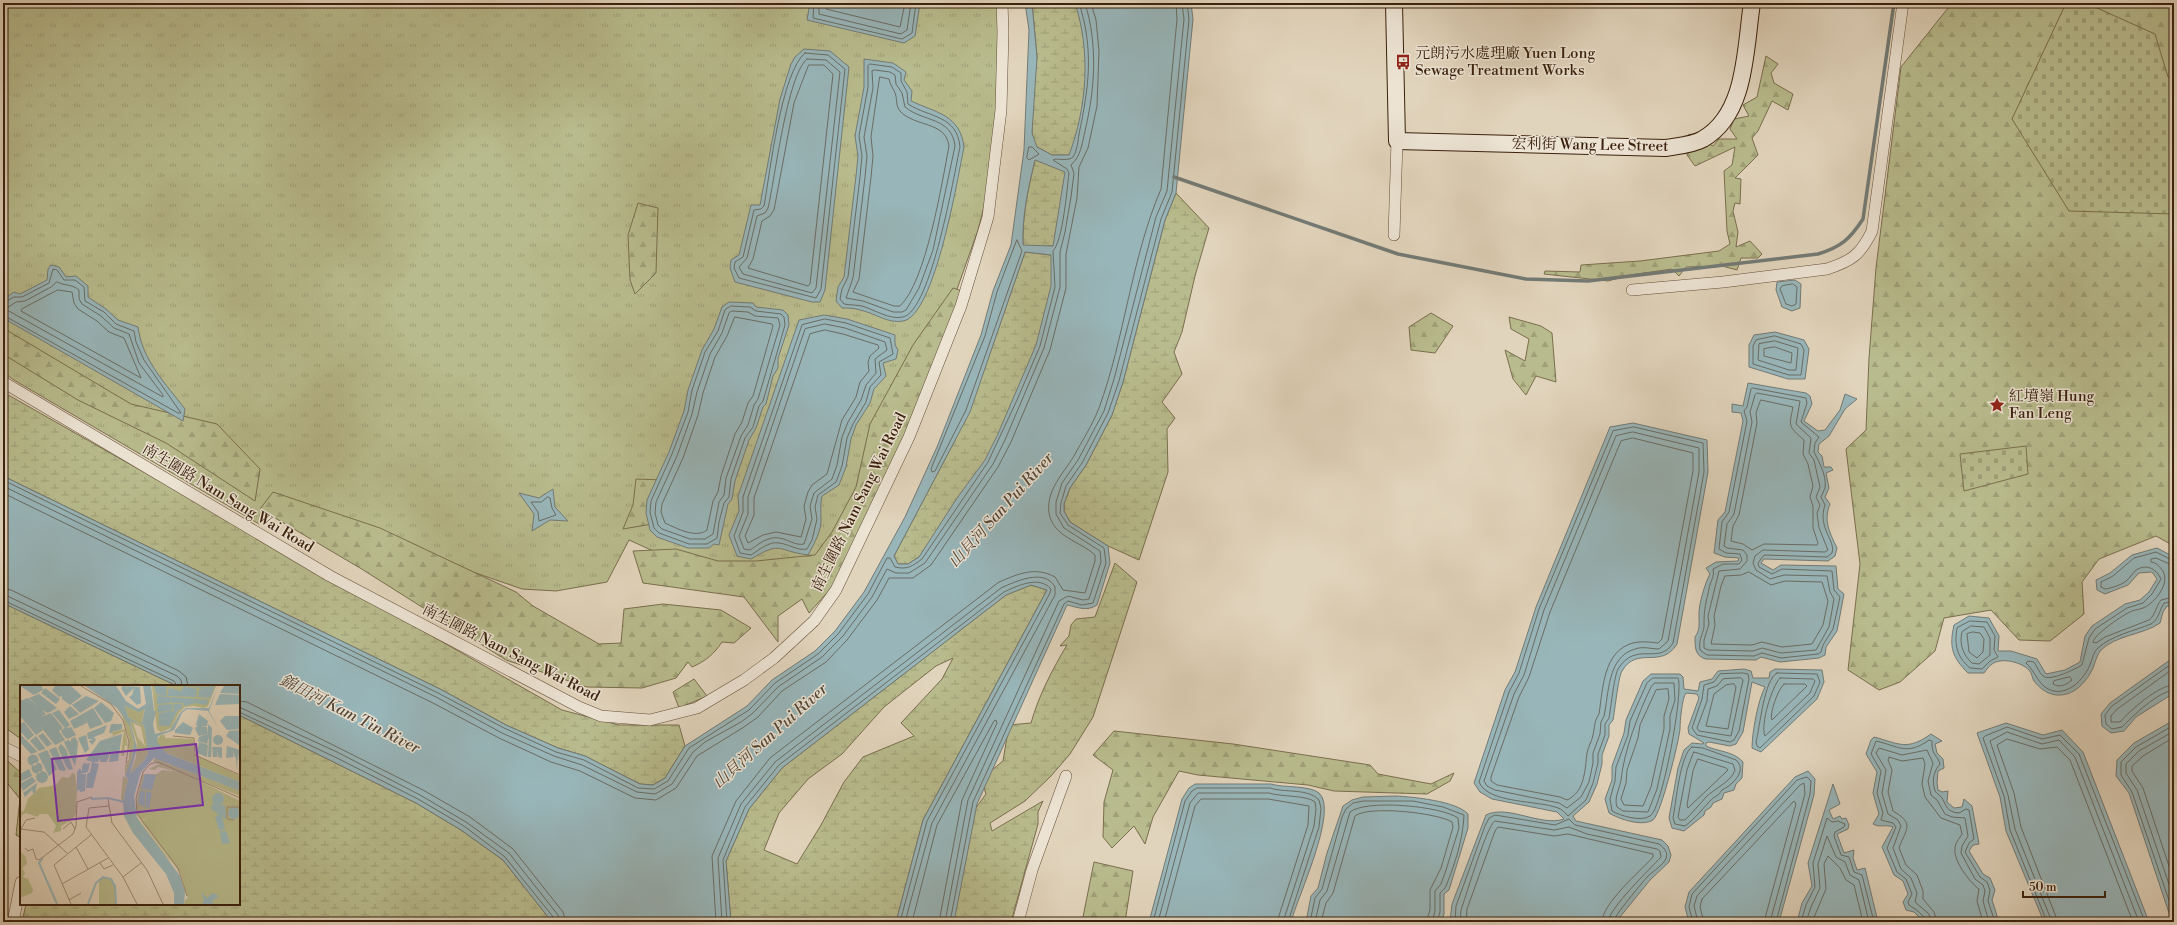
<svg xmlns="http://www.w3.org/2000/svg" width="2177" height="925" font-family="'Libre Bodoni','Noto Serif TC',serif">
<style>
.grass{fill:url(#grass-tufts);stroke:#7a6e4d}
.forest{fill:url(#forest-firs);stroke:#7a6e4d}
.wetland{fill:url(#wetland-marsh);stroke:#7a6e4d;fill-rule:evenodd}
.cemetery{fill:url(#cemetery-stones);stroke:#7a6e4d}
.water{fill:#98b6ba;stroke:#737a75;fill-rule:evenodd}
.lines{fill:none;stroke-linecap:round;stroke-linejoin:round}
.shore{stroke:#6a6c64;stroke-width:1}
.stream{stroke:#737a75;stroke-width:3.5}
.street-casing{stroke:#644e39;stroke-width:12}
.secondary-casing{stroke:#3b210d;stroke-width:18}
.street{stroke:#ece3d3;stroke-width:11}
.secondary{stroke:#ece3d3;stroke-width:16}
.labels{text-anchor:middle;dominant-baseline:central;stroke-width:3;stroke-linejoin:round;paint-order:stroke}
.poi-label{font-size:15px;fill:#3b210d;stroke:#ece3d3;text-anchor:start}
.street-label{font-size:15px;fill:#3b210d;stroke:#ece3d3}
.water-label{font-size:16px;font-style:italic;fill:#524638;stroke:#ece3d3}
.inset-river{fill:none;stroke:#98b6ba;stroke-width:2}
.inset-road{fill:none;stroke:#9f8c76;stroke-width:1}
.view{fill:#7b2cbf;fill-opacity:0.15;stroke:#7b2cbf;stroke-width:2}
.inset-edge{fill:none;stroke:#3b210d;stroke-width:2}
</style>
<defs>
<pattern id="grass-tufts" width="24" height="20" patternUnits="userSpaceOnUse"><rect width="24" height="20" fill="#b8bb8d"/><path d="M3 7l-1-3M5 7V3M7 7l1-3M15 17l-1-3M17 17v-4M19 17l1-3" fill="none" stroke="#9fa078"/></pattern>
<pattern id="forest-firs" width="22" height="20" patternUnits="userSpaceOnUse"><rect width="22" height="20" fill="#b8bb8d"/><path d="M5 1l3.5 6h-7zM16 11l3.5 6h-7z" fill="#9fa078"/></pattern>
<pattern id="wetland-marsh" width="20" height="14" patternUnits="userSpaceOnUse"><rect width="20" height="14" fill="#b8bb8d"/><path d="M1 5h8M5 5V1M11 12h8M15 12V8" fill="none" stroke="#9fa078"/></pattern>
<pattern id="cemetery-stones" width="16" height="16" patternUnits="userSpaceOnUse"><rect width="16" height="16" fill="#b8bb8d"/><path d="M2 7V4a2 2 0 0 1 4 0v3zM10 15v-3a2 2 0 0 1 4 0v3z" fill="#9fa078"/></pattern>
</defs>
<rect width="100%" height="100%" fill="#e1d4bc"/>
<filter id="stains"><feTurbulence type="fractalNoise" baseFrequency=".005" numOctaves="4"/><feColorMatrix values="0 0 0 0 .2 0 0 0 0 .09 0 0 0 0 .02 0 0 0 .5 -.17"/></filter>
<radialGradient id="worn" r=".72"><stop offset=".6" stop-color="#630" stop-opacity="0"/><stop offset="1" stop-color="#630" stop-opacity=".3"/></radialGradient>
<path class="grass" d="M3,3H997L1003,32L993,171L978,230L938,343L840,559L682,564L629,540L607,582L556,591L522,589L286,507L259,524L14,380L3,372Z"/>
<path class="forest" d="M1952,3H2174V546L2156,536L2099,559L2082,582L2084,614L2050,641L2019,640L1991,610L1944,618L1935,651L1900,682L1879,690L1848,670L1860,564L1846,449L1866,430L1869,358L1876,268L1901,67Z
M1766,56L1778,64L1771,73L1774,83L1793,94L1788,110L1772,101L1758,131L1752,138L1758,155L1735,178L1741,179L1740,204L1735,203L1733,211L1738,232L1736,247L1750,241L1762,254L1758,258H1741L1737,270L1722,266L1686,267L1679,276L1672,269L1630,275L1608,281L1544,274L1545,271L1580,272L1581,265L1640,261L1719,251L1730,244L1727,231L1724,171L1732,165L1735,147L1695,166L1687,155L1689,134L1713,146L1719,139H1737L1730,129L1734,119L1749,116L1743,105L1757,97Z
M638,203L658,208L656,273L635,294L630,280L628,235Z
M953,288L969,293L913,436L834,585L809,613L802,599L778,616V642L744,597L643,583L633,551L676,549L718,561H756L815,555L832,532L856,487L870,424L913,345Z
M1431,313L1453,326L1435,353L1411,350L1409,327Z
M1509,317L1541,326L1552,333L1556,382L1536,376L1526,395L1513,379L1505,350L1525,361L1529,339L1511,329Z
M3,328L131,404L217,424L260,469L255,501L166,443L78,400L3,354Z
M636,479L664,480L658,523L623,529L633,505Z
M273,492L380,528L516,592L533,606L599,644L621,643L624,609L663,604L721,610L751,628L734,643L722,642C714,654 706,661 692,667L688,662L676,678L642,688L587,687L506,660L360,568L260,509Z
M694,679L707,696L679,708L673,692Z
M1114,731L1233,744L1370,765L1378,774L1431,784L1454,773L1450,781L1427,794L1334,791L1308,785L1198,775L1179,771L1153,817L1145,844L1134,826L1112,848L1103,837L1104,802L1113,770L1093,755Z
M3,757L21,773V838L16,835L20,799L8,784L3,781Z
M1094,862L1133,871L1125,922H1082Z"/>
<path class="wetland" d="M1032,3H1124L1035,392L919,557L908,564H898L894,556L955,440L983,373L1025,252L1051,255L1053,246H1023C1022,216 1028,189 1035,160L1048,164L1069,155H1052L1037,147L1034,142L1032,133V106L1037,57Z
M1176,193L1209,228L1195,276L1182,332L1174,352L1182,374L1162,402L1175,418L1167,429L1168,472L1139,560L1108,546L1070,522L1064,511V504L1070,488L1086,465L1112,415L1123,382L1165,220Z
M3,392L562,710L619,725H679L685,746L665,778L653,785L640,784L585,756L558,748L506,725L440,689L3,476Z
M1115,563L1137,582L1093,717L1070,754L1051,776L1025,801L990,823L992,831L1043,801L1038,812V824L1011,922H947L967,820L986,794L981,779L1003,761L1009,725L1031,723C1039,695 1052,670 1067,645L1060,646L1069,636L1071,625L1076,619L1095,617Z
M1031,585L1047,590L923,820L896,922H731L726,861L749,809L782,768L1006,595ZM953,658L942,679L901,723L914,736L863,757L844,782L821,825L797,864L764,850L779,813L808,779L842,754L884,707L936,666Z
M3,603L177,686H21V739L3,726Z
M239,715L416,803L461,830L503,860L552,922H22L26,904H239Z"/>
<path class="cemetery" d="M2066,3H2086L2155,34L2168,77L2174,82V214L2069,211L2012,119Z
M2026,446L2028,474L1964,491L1960,454Z"/>
<path class="water" d="M810,3H920L915,36L904,43L807,20Z
M1025,3H1032L1037,57L1032,133L1037,147L1052,155H1069C1087,107 1091,52 1075,3H1191L1193,19L1176,193L1165,220L1123,382L1112,415L1086,465L1070,488L1064,504V511L1070,522L1108,546L1110,563L1097,605C1087,612 1077,607 1067,605L977,804L954,922H896L923,820L1047,590L1031,585L1006,595L782,768L749,809L726,861L731,922H552L503,860L461,830L416,803L239,715V686H177L3,603V476L440,689L506,725L558,748L585,756L640,784L653,785L665,778L685,746L747,706L772,680L815,651L835,631L864,592L905,517L937,447L981,335L993,291L1011,245L1024,150L1029,30ZM1035,160L1065,172L1053,246L1023,245C1022,216 1028,189 1035,160ZM1025,252L1051,255V286L1036,345L997,436L985,460L957,498L919,557L908,564H898L894,556L970,412Z
M804,49L830,51L849,67L825,290L820,302H812L735,282L730,268L731,260L739,255L751,205H760L780,99L791,64L795,57Z
M864,59L893,63L906,72L904,80L912,91L911,101C937,113 960,115 964,147C958,176 935,316 903,321C888,324 875,313 860,310C854,308 848,308 842,308L836,301L838,287L844,277L856,176L858,156L855,136L864,87Z
M51,265L59,267L66,277L76,276L88,286V297L106,309L118,320L138,327C142,360 166,384 185,409L183,421L3,318V300L14,292L20,294L47,280L48,269Z
M1795,280L1801,284L1800,308L1792,311L1782,307L1776,290L1777,282Z
M729,302L753,303L756,307L783,310L788,315L789,325L778,358V368L773,376L766,404L763,407L756,428L749,440L735,481L732,499L728,504L719,545L714,544L709,548H688L657,537L650,530L646,513L647,500L669,452L684,411L688,390L702,350L714,329L722,307Z
M824,315L847,319L895,335V345L898,350L896,359L883,363L886,376L874,389L870,403L856,425L851,439L846,467L839,485L822,496C820,505 821,510 821,518C822,530 814,544 808,555C776,551 783,540 751,559L737,556L729,535L739,511L738,496L799,320Z
M1775,332L1804,340L1809,349L1805,379H1788L1749,367V345L1754,335Z
M1748,383L1806,393L1810,396L1812,404L1804,421L1818,431L1825,430L1840,410L1845,394L1857,399L1845,409L1829,436L1819,444L1818,452L1822,456L1824,467H1831L1833,470L1826,473L1829,488L1825,497L1830,504C1823,521 1830,533 1837,548L1835,556L1828,561L1764,559L1761,563L1773,570L1781,565L1836,566L1838,589L1844,594L1837,631L1826,647L1825,655L1819,658L1780,662L1761,657L1756,660L1706,659C1695,656 1695,648 1695,637C1700,630 1699,625 1699,617C1698,606 1705,583 1710,574L1706,568L1716,562L1738,561L1739,558L1725,557L1714,553L1718,520L1725,512L1743,421L1741,413L1732,412V404L1743,406Z
M1633,423L1707,440L1708,472L1677,644C1661,670 1637,645 1622,671C1618,678 1615,710 1613,720L1609,725V736L1602,755V764L1597,784L1589,802L1573,816L1576,821L1662,840L1668,846L1671,855L1669,862L1650,880L1616,922H1450L1452,904L1486,815C1508,804 1540,827 1564,819L1557,812L1492,799L1480,792L1474,783L1505,690L1515,672L1536,607L1610,427Z
M553,489L555,507L568,521L550,520L532,531L534,514L519,493L539,498Z
M2157,548L2174,557V606H2167L2163,612L2160,623C2143,635 2115,635 2100,651C2097,655 2095,663 2093,668C2087,681 2075,695 2060,695C2050,696 2040,689 2034,681C2032,678 2032,673 2029,670C2021,662 2002,657 1992,664C1989,666 1986,670 1984,673H1968C1952,657 1949,647 1954,625L1969,616L1989,618L1999,636L1998,651H2011L2037,659L2046,674L2065,670L2080,662L2085,636L2092,626L2125,604L2140,600L2149,592L2157,579L2152,572L2139,573L2128,585L2105,594L2097,590L2096,580L2110,573L2132,555Z
M2174,657V693L2136,717L2124,731L2111,733L2102,726L2101,714L2110,703Z
M1744,669L1751,671L1753,678H1769L1770,672L1775,669L1822,670L1824,682L1817,699L1761,752L1752,748C1752,733 1758,700 1765,687L1752,682L1743,732L1736,744L1730,746L1709,742L1706,743V746C1719,752 1733,751 1743,762L1742,778L1736,784L1734,790L1724,793L1722,799L1713,803L1711,807L1705,811L1704,815L1684,831L1672,828L1669,818L1678,768L1684,750L1692,743L1702,744L1704,743L1689,734L1688,728L1699,698L1697,694L1686,693C1682,698 1680,721 1680,729C1679,741 1661,814 1653,820C1642,827 1619,819 1609,813L1605,799L1612,780V766L1624,733L1626,720L1643,681L1651,674H1680L1683,677L1684,689L1698,691L1700,682L1712,679L1718,671Z
M2174,720V922H2172L2129,793L2116,776L2117,760L2134,743Z
M2006,723L2043,735L2062,730L2083,752L2149,922H2044L2006,831L2000,797L1977,733Z
M1931,734L1942,741L1935,744L1937,753L1943,759L1944,768L1938,771L1937,783L1938,790L1942,792L1948,791L1947,802L1954,808L1962,807L1964,799L1972,806L1979,844L1973,845L1969,851L1983,874L1990,878L1995,890L1992,900L1999,922H1924L1914,912L1906,910L1903,902L1908,894L1903,881L1894,875L1882,847L1893,827C1886,824 1879,828 1873,824L1879,814L1873,793L1877,772L1866,754L1871,740L1874,737C1900,744 1907,751 1931,734Z
M1808,771L1815,779L1814,795L1779,922H1689L1685,907L1689,892L1795,777Z
M1195,784H1271C1284,788 1309,785 1319,793C1339,810 1297,898 1291,922H1149L1182,799L1189,788Z
M1833,784L1840,804L1829,810L1833,819L1840,816L1842,819L1846,818L1849,825L1848,829L1837,834L1844,853L1854,850L1853,858L1857,870L1865,868L1878,922H1797L1802,903L1812,886L1808,863Z
M1396,796C1414,797 1456,801 1468,814V828L1449,890L1444,894V914L1441,922H1306L1311,896L1318,888L1327,853L1343,806L1352,800L1363,797Z"/>
<g class="lines">
<path class="shore" d="M814,3L813,18L902,39L912,33L916,3
M819,3V14L901,34L907,30L911,3
M825,3L826,9L900,27L905,3
M805,53L828,55L845,69L821,289L816,298L739,278L734,268L735,262L743,257L754,210L761,209L764,206C770,173 781,73 805,53Z
M807,59L826,60L840,72L816,288L812,293L743,274L739,267L747,258L757,216L765,213L768,208C775,179 787,75 807,59Z
M870,64L892,67L901,73V81L907,92L908,104C930,118 957,115 960,147C954,175 931,311 903,317C890,320 875,310 862,306C857,305 850,305 844,304L840,299L842,289L848,277L860,177L862,156L859,136L868,87V66Z
M809,65H824L833,74L810,284L808,286L748,268L753,259L762,221L770,216L774,210L794,103Z
M875,70L890,72L895,75L896,84L902,93L905,107C923,122 952,117 955,146L933,250L919,288L906,310L902,312H893L863,301L846,298L853,278L865,177L867,156L864,137L873,88L872,71Z
M880,77L889,79C890,86 895,90 896,96C897,102 896,106 900,111C914,127 946,121 949,146C942,183 926,282 900,306H894L853,292L859,279L871,177L873,156L871,137Z
M1029,147H1032L1039,154L1029,160L1027,158Z
M1017,240L1022,251L966,410L935,471L932,472L931,469L985,336L997,292Z
M57,282C65,286 72,284 79,290V299L82,304L101,316L114,328L129,334L139,363L163,395V397L7,310V308L16,302L25,301L51,287Z
M1793,284L1797,287L1796,304L1792,306L1786,304L1780,289L1782,286Z
M58,290L72,292L74,303L78,309L97,321L109,332L124,338L141,378L21,311L22,309Z
M3,303L14,297H22L49,283L53,269L57,270L64,280H75L84,287L85,301L104,312L116,324L134,331L136,342L144,360L181,413H178L3,315
M731,306L750,307L756,311L781,314L784,317L785,325L763,401L759,406L753,427L745,438L731,479L729,497L724,503L719,522L717,538L707,544H689L659,533L654,528L650,512L651,501L672,454L688,412L692,390L705,352L718,331L725,310Z
M732,311L748,312L755,316L778,318L780,325L758,399L754,405L748,425L741,436L726,478L724,495L719,502L713,534L705,539H690L662,529L658,525L655,513L656,502L677,456L692,414L697,392L710,354L722,333L729,313Z
M735,317L772,324L773,326L753,396L748,403L742,422L735,434L721,476L718,492L713,501L707,530C696,539 676,528 665,523L661,512L662,504L683,458L698,415L703,393L715,357L727,336Z
M825,319L846,323L890,338L893,354L879,362L881,375L870,387L866,402L853,424L847,438L842,466L836,482L818,495L815,507L817,519L812,540L807,549C797,551 789,544 779,543C769,541 759,550 751,555L740,553L734,536L743,512V497L802,325Z
M825,324L845,328L885,342L887,350L875,359L876,373L866,385L861,400L848,422L842,437L837,465L832,479L814,493L810,506L812,519L804,544C795,546 788,539 779,538C768,536 759,544 750,550L744,549L739,536L748,514V497L805,329Z
M825,330L843,334L878,345L879,348L870,356L868,362L869,371L860,382L856,397L842,420L827,474L812,485L808,492L804,506L806,519L801,537L776,532L763,535L748,543L745,536L754,515V498L810,334Z
M1775,336L1801,344L1804,350L1801,375H1789L1753,364V346L1756,340Z
M1775,341L1798,348L1796,370H1789L1758,360L1759,344Z
M1775,347L1792,353L1791,363L1764,356V349Z
M1753,388L1806,398L1807,403L1801,422L1819,437L1815,443L1814,452C1819,462 1827,476 1825,488C1824,491 1822,494 1821,497L1825,505C1817,528 1836,540 1832,553L1827,557L1764,555L1758,563L1759,567L1772,574L1782,569L1832,571L1834,590L1840,597L1833,629L1823,645L1821,652L1818,654L1781,658L1762,653L1754,656L1707,655L1700,650C1698,637 1705,633 1704,623C1704,609 1706,602 1709,589C1710,582 1715,576 1713,569L1723,564H1739L1742,560L1740,554L1726,553L1719,549L1722,522L1729,512L1747,421L1744,411L1747,407L1751,389Z
M1757,393L1800,401L1796,424L1811,438L1809,453L1814,460L1820,487L1816,497L1820,505L1817,513L1819,528L1828,550L1825,552L1763,550L1755,556L1753,563L1756,570L1770,579L1784,575L1827,576L1830,592L1834,599L1829,627L1816,650L1781,653L1762,648L1753,651L1708,650L1704,648V640L1709,624L1708,616L1719,571L1740,569L1747,561V555L1743,550L1727,548L1724,546L1727,524L1734,514L1752,422L1750,412L1755,395Z
M1761,400L1793,407C1789,427 1788,426 1804,440L1803,454L1808,464L1813,486L1810,497L1813,506V528L1818,543L1817,545L1764,544L1752,550L1743,544L1731,541L1733,526L1739,515L1757,423L1756,413Z
M1634,427L1703,443L1704,472L1673,643C1659,666 1636,640 1618,669C1614,677 1611,707 1609,718L1605,724V735L1598,754V763L1593,783L1586,800L1568,816C1565,813 1562,809 1558,808C1538,800 1488,804 1479,782L1509,692L1519,673L1539,609L1613,431Z
M1633,432L1699,448V472L1668,641L1659,649C1651,649 1643,646 1635,649C1607,657 1609,694 1604,716L1601,722L1600,734L1593,753V763L1589,782L1581,797L1567,808L1559,803L1495,790L1487,786L1484,781L1486,775L1514,694L1524,675L1544,610L1616,436Z
M1633,438L1693,453V471L1662,639L1658,643C1649,642 1641,641 1633,643C1603,651 1603,689 1599,714C1594,721 1595,727 1593,735C1592,741 1588,747 1587,753C1585,769 1585,792 1567,800L1560,797L1497,785L1491,781V777L1519,697L1529,677L1550,612L1621,441Z
M3,480L438,693L504,728L556,752L584,760L638,788L654,789L668,781L689,748L749,710L775,683L818,654L838,634L868,594L887,558H890L895,567C907,570 913,566 922,559L988,462L1017,400L1040,346L1055,287L1053,251C1063,240 1067,189 1069,173L1067,169L1053,160L1055,159C1059,159 1069,161 1073,157C1077,151 1078,141 1079,134C1089,87 1094,49 1079,3
M3,486L436,697L502,733L554,756L582,765L637,792L655,794L672,784L693,752L705,742L741,722L753,713L778,687L822,657L843,636L872,597L887,569L896,573H909L925,563L993,464L1005,440L1044,348L1060,287V252L1065,232L1071,197L1074,173L1071,165C1081,156 1082,144 1085,131C1095,89 1098,45 1085,3
M3,493L433,703L499,738L551,762L580,771L635,798L656,800L676,788L697,756L744,727L758,717L782,691L826,662L847,640L877,600L889,578H913L931,565L998,467L1011,442L1050,350L1066,288V254L1077,198L1079,167L1088,148L1097,106L1099,51L1096,20L1091,3
M548,497L550,498L552,508L556,515L539,521L538,512L531,502H541Z
M2174,561L2156,552L2134,558L2113,576L2101,582V587L2105,589C2112,588 2121,585 2126,581C2130,578 2132,574 2135,571C2145,563 2156,568 2161,579L2152,594L2143,603L2127,608L2095,629L2089,638L2082,665C2075,669 2050,682 2043,676C2039,673 2037,666 2034,662L2028,661L2026,663C2034,670 2037,681 2045,687C2063,700 2082,682 2089,667C2092,661 2093,652 2098,648C2112,635 2134,631 2151,624C2159,619 2159,611 2164,603L2174,602
M2174,566L2156,558L2151,559V562C2157,563 2159,566 2163,571C2170,584 2155,603 2143,608C2138,610 2132,610 2128,613C2120,617 2094,635 2093,642L2096,643L2105,637L2149,620C2155,616 2156,606 2161,600L2174,597
M1749,572L1771,585L1785,581L1822,582L1828,601L1823,625L1812,644L1782,647L1762,642L1752,645L1711,644L1715,625L1714,616L1721,586L1725,576L1741,575Z
M3,588L11,590L179,671L186,677L188,686
M3,594L177,676L181,680L182,686
M3,600L174,681L177,686
M1970,621L1987,622L1995,636L1994,650L1998,657L1990,661L1982,669L1970,668C1957,657 1954,645 1957,628Z
M1971,626L1984,627L1990,638V655L1979,664L1972,663C1963,655 1959,644 1962,632Z
M1973,632L1980,633L1984,639L1983,652L1977,658L1969,652L1967,634Z
M2174,662L2112,706L2105,715L2106,724L2112,729L2122,727C2133,716 2157,692 2174,690
M2174,668L2116,710L2111,716V722H2120C2130,711 2158,685 2174,685
M1743,673L1748,674L1749,679L1739,731L1734,740L1730,742L1697,735L1692,728L1702,699L1704,685L1714,682L1720,674Z
M1777,673L1817,674L1820,682L1814,696L1760,748L1757,746L1756,742C1760,727 1764,679 1777,673Z
M2070,677L2072,680C2066,685 2060,688 2053,684L2054,681Z
M1653,678H1678C1684,691 1662,810 1650,816C1641,822 1621,816 1612,811L1610,799L1615,781L1616,767L1628,735L1630,721L1647,683Z
M1741,678L1743,680L1731,736L1699,731L1697,728L1707,701L1708,689L1717,686L1723,679Z
M1780,678L1813,679L1815,681L1810,693L1765,736C1760,725 1772,686 1780,678Z
M1655,683H1674L1675,700L1670,716V729L1657,789L1648,812L1623,811L1617,807C1614,797 1619,791 1621,780C1624,751 1638,714 1651,687Z
M1734,684L1736,687L1728,729L1706,726L1714,694L1726,685Z
M1784,684H1805L1807,686L1772,720C1769,714 1778,689 1784,684Z
M1668,689L1669,699L1664,716V729L1651,787L1643,806L1624,805L1621,799L1626,783L1627,770L1638,738L1640,725L1656,690Z
M239,701L247,702L423,790L470,817L513,849L563,912L566,922
M239,707L337,752L420,795L466,822L509,853L558,915L560,922
M239,712L335,757L418,799L464,826L505,857L554,918L555,922
M2174,725L2136,747L2121,762V775L2132,792L2174,915
M2174,731L2139,751L2126,764V773L2137,790L2174,899
M2174,737L2143,756L2132,766V771L2143,788L2174,881
M1692,747L1703,748L1736,760C1748,771 1732,785 1722,790C1717,798 1715,795 1710,801C1702,809 1695,819 1685,826L1675,824L1673,818C1676,803 1680,754 1692,747Z
M1694,752L1733,764L1735,770C1732,781 1714,789 1706,797C1699,805 1693,812 1685,820H1680L1678,817L1687,770Z
M1698,759L1726,768L1728,770L1688,808L1687,805L1693,771Z
M716,922L712,856L736,801L770,758L999,582C1018,574 1035,566 1055,577L1063,590L1085,593L1095,561V555C1080,541 1053,537 1049,513C1046,490 1063,474 1074,456C1082,441 1093,424 1099,408C1125,337 1131,259 1161,189L1177,19L1176,3
M722,922L718,858L741,804L775,762L1001,588C1016,581 1045,568 1055,587V595L932,823L905,922
M727,922L723,860L745,807L779,765L1004,592C1017,586 1039,575 1051,589L1050,593L927,821L900,922
M912,922L937,825L994,721L996,720L997,723L962,800L939,922
M945,922L968,800L1059,601L1068,596L1083,600L1089,599L1101,562L1100,551L1064,528L1056,514V502L1062,483L1078,460L1104,411L1114,379L1156,217L1167,191L1184,19L1182,3
M950,922L973,802L1064,604L1068,601L1082,605L1093,603L1106,563L1104,548L1068,525L1060,513L1061,503L1066,486L1082,463L1108,413L1119,381L1161,219L1172,192L1189,19L1187,3
M1153,922L1185,801L1192,791L1197,788H1270C1285,793 1308,788 1319,800L1321,808L1319,827L1288,922
M1158,922L1190,803L1198,793H1269C1281,797 1307,795 1315,802L1316,809L1314,826L1283,922
M1164,922L1195,806L1201,799H1268L1309,806L1308,825L1277,922
M1310,922L1315,898L1322,889L1342,817L1346,809L1353,803L1363,801H1413L1443,807L1464,815C1463,839 1455,864 1446,886C1445,889 1442,891 1440,893V912L1437,922
M1315,922L1320,900L1327,891L1350,812C1366,799 1441,806 1458,818L1459,828L1446,870L1441,884L1435,891V911L1432,922
M1321,922L1326,903L1333,893L1355,816C1368,805 1438,813 1452,822L1453,827L1441,868L1430,890V910L1426,922
M1455,922L1456,906L1485,826L1489,818L1495,815L1555,825L1569,819L1575,825L1659,844C1678,858 1657,867 1647,877C1642,883 1614,916 1613,922
M1460,922C1461,917 1460,911 1462,907C1467,893 1487,825 1495,821L1554,830L1569,827L1587,834L1657,849L1660,851L1661,857C1650,869 1609,908 1608,922
M1466,922L1467,909L1495,831L1498,827L1554,836L1568,834L1653,854V857C1641,871 1602,903 1602,922
M1693,922L1689,907L1692,894L1797,780L1807,777L1811,781L1810,794L1776,922
M1698,922L1694,906L1697,896L1800,785L1804,783L1805,794L1770,922
M1704,922L1700,907L1702,899L1794,801L1796,804L1764,922
M1801,922L1806,905L1815,887L1813,863L1827,818L1832,822L1838,821L1845,824L1844,827L1835,832L1834,836L1841,855L1849,857L1854,872L1862,875L1874,922
M1806,922L1811,907L1820,888L1818,864L1827,836L1836,857L1845,862L1850,875L1859,880L1869,922
M1812,922L1826,889L1824,864L1828,856L1840,868L1846,880L1854,885L1863,922
M1926,922C1925,915 1915,909 1909,905L1908,902L1912,894L1906,879L1897,872L1887,848L1896,827L1893,823L1881,820L1883,813L1877,793L1881,771L1871,754L1876,741C1898,746 1907,756 1929,740L1932,741C1931,756 1938,755 1940,764C1933,772 1932,781 1935,791C1937,794 1941,796 1942,798C1947,807 1947,812 1959,813L1966,809L1969,810L1974,839L1969,843L1965,852L1980,877L1987,882L1990,890L1988,901L1995,922
M1931,922L1929,914L1915,902L1917,893L1911,878L1901,869L1893,848L1901,826L1898,820L1888,814L1882,793L1886,770L1876,753L1879,748L1902,755L1927,750L1933,763L1928,781L1931,795L1937,800L1945,814L1952,817L1965,818L1968,836L1962,846L1961,853L1975,879L1983,885L1985,891L1983,901L1989,922
M1937,922L1934,912L1923,899V891L1917,875L1906,865L1899,848C1905,830 1916,824 1893,811L1888,792L1892,770L1888,760L1889,757L1902,761L1923,758L1925,764L1922,784L1925,797L1941,818L1960,825L1962,834C1959,839 1955,843 1955,849C1953,860 1970,883 1979,889L1977,901L1983,922
M2047,922L2010,830L2004,796L1983,738L1985,736L2007,727L2042,739L2060,735L2079,754L2145,922
M2052,922L2015,829L2008,795L1990,741L2007,732L2042,744L2059,740L2075,757L2139,922
M2058,922L2021,827L2014,793L1997,745L2007,739L2040,749L2057,747L2070,760L2133,922"/>
<path class="stream" d="M1174,177L1398,254L1526,279L1588,281L1818,254C1841,247 1850,239 1863,219L1894,3"/>
<g class="street-casing">
<path id="street" d="M1394,235L1397,141
M1632,290L1723,282L1827,269C1852,261 1861,254 1872,231L1903,3
M3,382L330,576L579,707L601,716L650,720L697,708L744,680L774,658L814,621L836,590L909,437L961,306L988,217L1001,110L1003,32L1002,3
M3,747L21,756
M13,922L21,882
M1018,922L1032,870L1066,776"/>
</g>
<g class="secondary-casing">
<path id="secondary" d="M1394,3L1397,141L1665,148C1677,146 1693,145 1703,139C1747,114 1745,48 1752,3"/>
</g>
<use href="#street" class="street"/>
<use href="#secondary" class="secondary"/>
</g>
<defs>
<g id="bus-bare" transform="scale(1.2)"><path d="M-5-6H5V4H4V6H2V4H-2V6H-4V4H-5ZM-3.5-4V0h7V-4ZM-3.5 1.2v1.5H-2V1.2ZM2 1.2v1.5H3.5V1.2Z" fill="#8f2418" stroke="#ece3d3" stroke-width="2.5" paint-order="stroke"/></g>
<g id="sight-bare" transform="scale(1.2)"><path d="M0-6L1.8-2.2L6-1.7L2.9 1.2L3.7 5.4L0 3.3L-3.7 5.4L-2.9 1.2L-6-1.7L-1.8-2.2Z" fill="#8f2418" stroke="#ece3d3" stroke-width="2.5" paint-order="stroke"/></g>
</defs>
<g fill-rule="evenodd">
<use href="#bus-bare" x="1403" y="62"/>
<use href="#sight-bare" x="1997" y="405"/>
</g>
<g class="labels">
<g class="poi-label">
<text x="1415" y="53">元朗污水處理廠 Yuen Long<tspan x="1415" dy="17">Sewage Treatment Works</tspan></text>
<text x="2009" y="396">紅墳嶺 Hung<tspan x="2009" dy="17">Fan Leng</tspan></text>
</g>
<g class="street-label">
<text transform="translate(1590 145) rotate(1)">宏利街 Wang Lee Street</text>
<text transform="translate(228 498) rotate(31)">南生圍路 Nam Sang Wai Road</text>
<text transform="translate(859 502) rotate(-64)">南生圍路 Nam Sang Wai Road</text>
<text transform="translate(511 653) rotate(27)">南生圍路 Nam Sang Wai Road</text>
</g>
<g class="water-label">
<text transform="translate(1001 510) rotate(-48)">山貝河 San Pui River</text>
<text transform="translate(350 714) rotate(27)">錦田河 Kam Tin River</text>
<text transform="translate(770 736) rotate(-42)">山貝河 San Pui River</text>
</g>
</g>
<g transform="translate(20 685)">
<rect width="220" height="220" fill="#e1d4bc"/>
<path d="M142,85L162,87L220,116V219H164L165,215L170,212L167,211L161,189L121,136L128,133L121,135L117,129L116,116L123,89H137Z" fill="#b8bb8d"/>
<path d="M104,23L114,26L124,24L121,37L111,33ZM105,44L108,62L105,60L104,71L101,70L104,46L91,52L94,49L89,48ZM139,79L162,88L138,82L135,85L128,84ZM52,88L55,89L57,103L56,129L52,135L41,141V146L33,148L36,141L28,129H19L18,132L6,128L2,130L0,136V127L4,126L8,114L19,103L36,100L42,92L49,93ZM143,162L156,166L170,194L168,195L165,192L170,201L173,219L167,212L170,209L166,208L160,185ZM0,166L6,172L7,179L2,183L5,188L3,192L8,194L13,205L12,208L0,213ZM83,192L91,194L95,202V219H79V196Z" fill="#b8bb8d"/>
<path d="M105,21L119,27L125,23L122,38H118L108,32ZM107,24L118,31L124,26L121,36L111,33ZM100,22L109,37L114,58L112,75L105,91V80L109,74V54ZM110,36L124,40L128,68L125,75L110,89L116,72L117,57ZM113,38L121,42L125,61L118,53ZM141,50H145V53L173,54L174,69L220,91V97L139,65L133,52L137,55ZM135,73L220,106V111L133,77ZM119,89L111,117L114,129L152,178L113,140L107,117L111,101ZM103,91L108,94L103,116L101,114Z" fill="#b8bb8d" fill-rule="evenodd"/>
<path d="M34,105L33,114L26,113L29,121H44L48,126L45,135L33,127L23,124L25,118L21,110Z" fill="#b8bb8d"/>
<path d="M132,1H196L188,21L184,23L174,21L165,22L159,28L151,43L141,47L137,44Z" fill="#b8bb8d"/>
<path d="M0,1H22L23,5L14,10ZM35,1H51L62,11L50,20L42,14V11L39,12L32,5ZM65,1H96L106,16L118,24L126,19L123,1H131L134,26H136L133,39L135,49L150,45L160,28L166,23H189L198,1L189,26L199,44L188,26L167,24L162,28L154,45L138,51L137,57L146,68L220,97V106L134,73L121,87L114,111L117,133L160,191L165,207L164,219H154V208L146,189L113,148L104,131L103,116L108,94L105,91L112,74L114,57L110,41L97,23ZM105,21L119,27L125,24L122,38H118L108,32ZM110,36L124,40L128,68L125,75L110,89L117,63ZM103,1L120,2L121,18L117,20L109,12L112,10L114,3L106,11L101,3ZM134,1H147H143L147,2L146,11L137,10ZM164,1L177,4L176,12L147,11L149,3L161,6ZM169,1L182,2L195,1L191,12L188,13L178,12L179,4H184ZM204,1H220V9L200,8ZM25,3L40,14L36,19L21,8ZM19,9L37,23L28,28L22,25L26,29L21,32L31,28L43,43L39,46L45,55L35,60L17,37L23,45L16,50L0,31V16L8,13L19,22L9,13ZM200,9L220,10V19L195,20ZM66,11L79,16L60,28L52,20ZM139,11L150,12V15L151,12L189,15L186,20L175,18L164,21L163,18H152L151,16L150,18L137,19V12ZM81,17L94,28L91,36L85,38L74,23ZM152,19L153,22L154,19H162V23L157,26L150,41H145L146,27L145,41L139,40V28L154,26L153,22L151,26L138,27V20ZM50,21L59,29L49,34L44,27ZM73,23L83,39L70,44L64,30L67,38L54,44L50,36ZM39,25L50,40L46,43L51,42L56,50L47,54L43,50L41,45L45,43L32,28ZM179,29L188,36L187,41L180,42H187L188,51V39L192,43L191,72H188L189,52L187,59L178,56L179,52L187,49L179,51L177,48L175,43L178,41L176,40ZM205,31H220V44L207,45L200,36ZM4,37L14,50L8,55L0,46V39ZM163,37L173,43L170,50L155,48V45ZM91,39H102V44L89,48ZM87,40L84,48L74,52L76,55L72,60L69,56L73,54H68L67,48ZM220,45L219,60L206,51L209,46ZM23,48L32,59L27,62L18,51ZM0,49L17,66V67L11,69L0,57ZM102,49L98,76L89,77L91,65L87,77H80V73L78,77H73L79,79L73,103H66L67,89L70,87L72,77L66,75L80,56ZM193 55a5 5 0 1 1 10 0a5 5 0 1 1-10 0ZM66,50L69,64L65,68L58,53ZM16,51L25,63V64L19,66L10,56ZM55,52L58,57L57,69L51,58L57,69L55,81L44,57L49,55L51,57V54ZM179,57L188,60L187,72L177,68ZM41,59L46,64L53,84L49,85L46,81L38,63ZM207,61L220,65V86L218,67L217,85L216,74L212,65L214,72L206,73ZM36,62L46,85L44,86L39,85L29,65ZM192,62H202V73L198,72V65L197,72H193ZM27,65L37,84L29,91L18,69ZM7.5 75a5.5 5.5 0 1 1 11 0a5.5 5.5 0 1 1-11 0ZM65,77L66,79L70,78L68,87L60,89H66L65,106L60,107L59,104L57,107V87L60,83L62,87V81ZM11.5 83a5.5 5.5 0 1 1 11 0a5.5 5.5 0 1 1-11 0ZM9,84L12,91L0,97V89ZM16 92a6 6 0 1 1 12 0a6 6 0 1 1-12 0ZM125,89L136,90L132,105L121,104ZM12,92L16,96L3,106L0,99ZM17,98L15,109L12,107L13,104L5,112L3,108ZM120,106H125V122L118,118ZM126,106L132,108L129,123L126,122ZM192 114a6 6 0 1 1 12 0a6 6 0 1 1-12 0ZM192,119L205,120L206,134L191,124ZM208 128a6 6 0 1 1 12 0a6 6 0 1 1-12 0ZM199,129L202,131L205,144L199,145L195,132ZM200,146H206L210,158L202,159ZM181,207L187,213L193,208L199,211L192,216L193,219H185L182,218L184,215Z" fill="#98b6ba" fill-rule="evenodd"/>
<path class="inset-river" d="M71,114L88,113L104,117M23,173L19,178L37,219M68,219L76,198L83,192L91,194L95,201L96,219"/>
<path class="inset-road" d="M61,1L91,19L103,35L109,57L106,78M153,51L174,53L175,70L220,90M88,114L92,138L127,185L143,219M89,121L69,123L66,142L103,192L117,219M214,135L207,134V122H220M0,144L24,147L47,168M1,144L6,135L15,133M43,144L51,137L55,144M56,162L68,184M5,163L8,166L13,164L16,174L19,175L53,149L56,141L57,117L72,112M80,178L84,184L93,180M103,192L121,178M42,199L88,173M167,211L158,183L117,129L116,113L123,87L130,79L138,77L220,113M49,215L61,208M51,219L34,180L71,150"/>
<path class="view" d="M176,59L183,120L38,136L32,74Z"/>
<rect width="220" height="220" class="inset-edge"/>
</g>
<rect width="2177" height="925" fill="none" stroke="#e1d4bc" stroke-width="16"/>
<rect x="4" y="4" width="2169" height="917" fill="none" stroke="#3b210d" stroke-width="2"/>
<rect x="8" y="8" width="2161" height="909" fill="none" stroke="#3b210d"/>
<path d="M2023 891v6h82v-6" fill="none" stroke="#3b210d" stroke-width="2"/>
<text x="2029" y="891" font-size="12" fill="#3b210d" stroke="#ece3d3" stroke-width="3" paint-order="stroke">50 m</text>
<rect width="100%" height="100%" filter="url(#stains)"/>
<rect width="100%" height="100%" fill="url(#worn)"/>
</svg>
